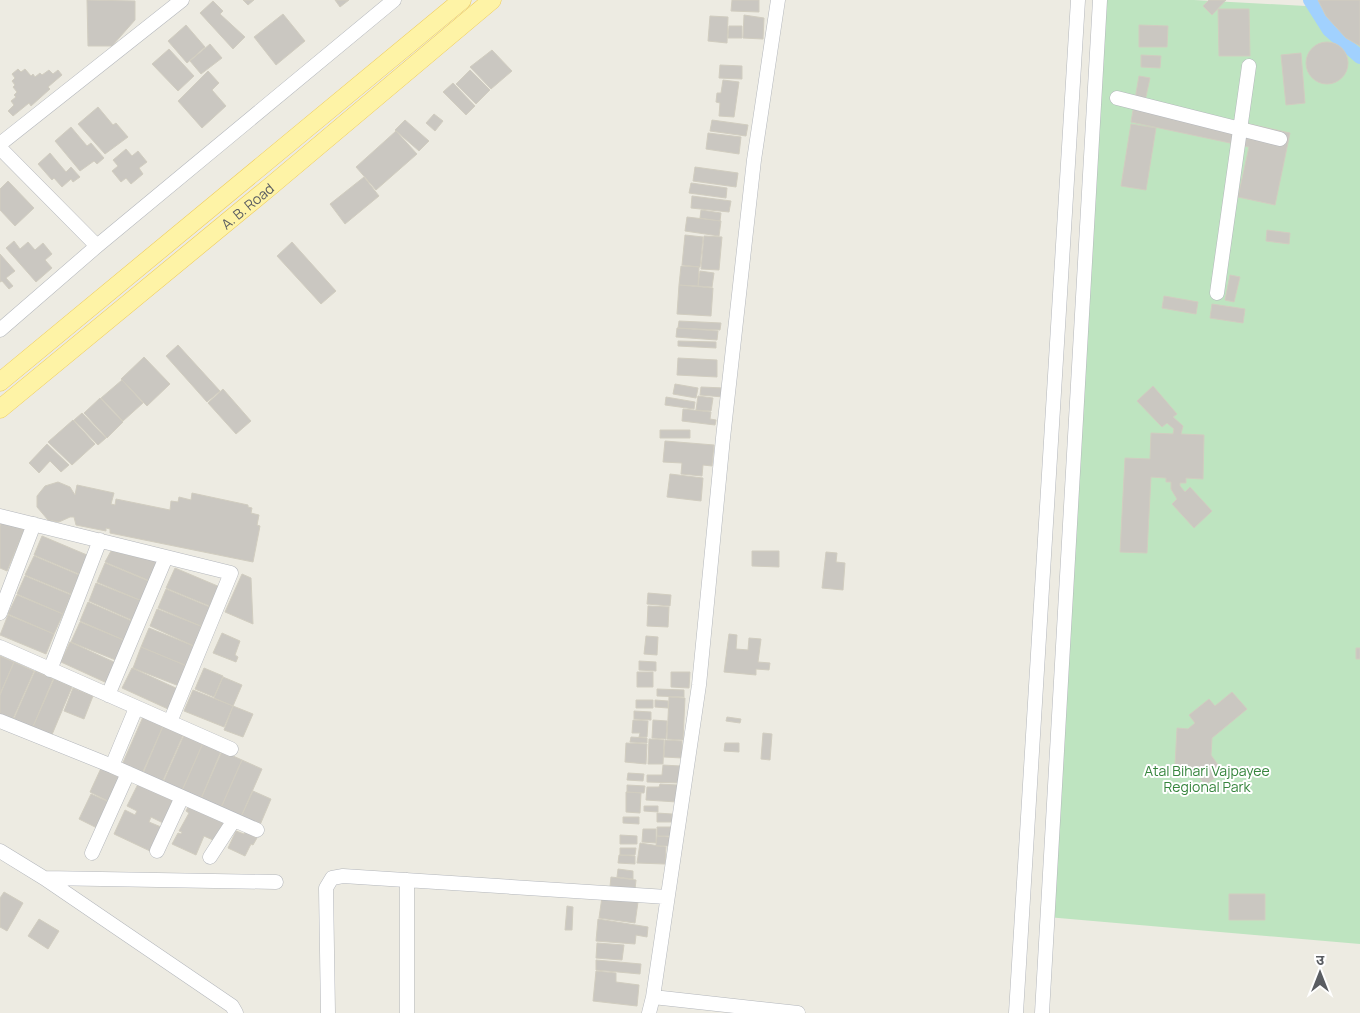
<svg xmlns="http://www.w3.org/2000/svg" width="1360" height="1013" font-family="Manrope,'Noto Sans Devanagari',sans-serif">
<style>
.green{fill:#bee4c0}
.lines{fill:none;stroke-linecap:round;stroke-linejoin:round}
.canal{stroke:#a1d1fe;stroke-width:14}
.building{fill:#cac7c1;stroke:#d1cdc0}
.minor-casing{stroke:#b4b7bc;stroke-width:15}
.major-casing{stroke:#efcb58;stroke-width:19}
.minor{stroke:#fff;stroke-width:14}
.major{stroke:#fef3a6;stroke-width:18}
.labels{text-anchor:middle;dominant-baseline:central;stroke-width:4;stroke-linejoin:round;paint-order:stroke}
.street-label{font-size:14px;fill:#5a5d62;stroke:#fff}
.park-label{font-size:14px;fill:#36853d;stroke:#fff}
</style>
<rect width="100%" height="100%" fill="#edebe2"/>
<path class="green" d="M1100,0H1194L1360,9V944L1047,917Z"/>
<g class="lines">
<path class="canal" d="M1310,0L1329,30L1360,57"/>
</g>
<path class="building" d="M87,0L135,1V20L112,46H88Z
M243,0H254L248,5Z
M335,0H349L340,7Z
M732,0H759V12L731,11Z
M1209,0H1226L1212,15L1203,6Z
M1318,0H1360V46L1346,38L1326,16Z
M213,1L223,11L220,14L245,37L233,49L200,13Z
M1218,9H1249L1250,56H1219Z
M283,14L305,41L276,65L254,37Z
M744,15L764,18L763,39L743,38Z
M710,16L728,17L727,43L708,41Z
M186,25L205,47L187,63L168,41Z
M1139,25L1168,26L1167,47H1139Z
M729,26H742V38H728Z
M1306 63a21 21 0 1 1 42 0a21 21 0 1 1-42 0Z
M210,44L222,58L201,74L190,61Z
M169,49L194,76L178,91L152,64Z
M492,50L512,71L491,89L470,67Z
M1301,53L1305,103L1286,105L1281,55Z
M1141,55L1161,56L1160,68L1141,67Z
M720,65L742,66V79L719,78Z
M18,69L21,72L25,69L31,76L33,74L35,77L40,73L42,75L49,70L53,74L58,70L62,75L48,87L50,89L31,106L29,103L13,116L8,111L14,105L11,101L16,97L14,95L17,92L13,87L15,85L12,81L15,78L12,74Z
M470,70L490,90L476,104L456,84Z
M208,71L219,83L212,90L226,106L202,128L178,101Z
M1139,76L1150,78L1145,101L1290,133L1275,205L1238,197L1249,147L1131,122Z
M723,80L739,82L734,117L719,116L720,103L716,102L717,93H721Z
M453,83L475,106L466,115L443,92Z
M98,107L113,125L116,123L128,137L105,154L78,124Z
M434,114L443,121L435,131L426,123Z
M405,120L429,141L419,151L395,130Z
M712,120L748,125L746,136L710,131Z
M1131,124L1156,128L1146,190L1121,186Z
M71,127L87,146L91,143L104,158L97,164L94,161L80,171L55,141Z
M396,131L417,154L376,190L356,167Z
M708,133L741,137L739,154L706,149Z
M126,149L132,156L138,151L147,162L139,168L143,174L131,184L126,178L121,182L112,171L118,166L113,160Z
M50,153L66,172L71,167L80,177L73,182L71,179L62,187L54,178L52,180L38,164Z
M695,167L738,173L736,187L693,181Z
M364,177L379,196L345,224L330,204Z
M8,181L34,208L15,226L0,210V189Z
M691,183L727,188L726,198L689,193Z
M692,196L731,201L729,212L691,208Z
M701,210L721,213L720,221L700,218Z
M687,217L721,221L719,236L685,231Z
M1267,230L1290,233L1289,244L1266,241Z
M685,235L703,237L700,267L682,265Z
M704,236L722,237L719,270L701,269Z
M14,241L20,249L28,242L35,250L43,243L52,254L45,260L52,268L36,282L6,248Z
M292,242L336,291L321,304L277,256Z
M0,254L15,271L6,278L13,286L9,289L2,281L0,282Z
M681,266L699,267L698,286L679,285Z
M700,271L714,273L712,287L698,286Z
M1230,275L1240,277L1234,302L1225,300Z
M679,285L713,288L711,316L677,314Z
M1164,296L1198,302L1196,314L1162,308Z
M1212,304L1245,309L1243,323L1210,318Z
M679,321L721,323L720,330L678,328Z
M677,328L718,331L717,340L676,337Z
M678,341L716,342V348L678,346Z
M178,345L220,391L207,402L166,356Z
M144,357L170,384L147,406L121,379Z
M678,358L717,360V377L677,375Z
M122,380L143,403L123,421L101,398Z
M675,384L698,388L696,398L673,394Z
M1153,386L1177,414L1173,417L1183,426L1181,434L1204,435L1203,479L1186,478V483H1180V486L1185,492L1190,487L1212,511L1194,528L1172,504L1177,499L1171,489V482H1166V478L1151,477L1147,553L1120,552L1125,458L1150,459L1151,433L1173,434L1174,429L1167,423L1162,427L1137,401Z
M701,387L724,388L723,397L700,395Z
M223,389L251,421L236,434L208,403Z
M698,396L713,398L711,411L696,410Z
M666,397L695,402L694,409L665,405Z
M100,398L123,422L107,438L84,413Z
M683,409L711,412L710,419L716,420L715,425L682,421Z
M82,413L106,438L98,445L74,420Z
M73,420L95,444L72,465L48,442Z
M660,430H690V438H660Z
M665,441L714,445L712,466L703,465L702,476L681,474L682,463L663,462Z
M47,444L69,465L61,472L50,461L39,473L29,463Z
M670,474L703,478L701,501L667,497Z
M58,482L70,487L75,495L77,485L114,493L111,504L115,505L116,499L170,510L171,501L178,502L179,497L191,500L192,493L248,505V507L252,508L251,513L259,515L257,525L260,526L253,562L110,533V529L106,528V531L76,525L74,517H70L59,522L48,520L37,507V496L45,486Z
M2,521L24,530L7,571L0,568V526Z
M42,536L87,555L79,574L34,555Z
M111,551L159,562L150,581L105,562Z
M752,551H779V567L752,566Z
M826,552L837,553L836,562L845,563L843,590L822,588Z
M34,556L79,575L71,594L25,575Z
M105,563L151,582L142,601L97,582Z
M175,568L220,587L212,607L166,588Z
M242,574L251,578L253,624L225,612Z
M25,576L71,595L63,614L17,594Z
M96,583L142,601L134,621L89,601Z
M166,589L212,608L203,627L158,608Z
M648,593L671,595L670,606L647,604Z
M17,595L63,614L54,634L8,614Z
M88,602L134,622L126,641L80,621Z
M648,606L669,607L668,627L647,626Z
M157,609L203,627L196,647L150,626Z
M8,615L54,634L46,654L0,635Z
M80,622L126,641L118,661L71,642Z
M149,628L196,647L187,666L141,647Z
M222,633L240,641L235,655L238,657L236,662L213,653Z
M729,634L737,635L736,649L748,650L749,638L761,639L758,662L770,663L769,670L756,669V675L724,672Z
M646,636L658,637L657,655L644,654Z
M70,642L116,663L107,683L61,662Z
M141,647L187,666L179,686L133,668Z
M1356,648H1360V659H1356Z
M0,656L14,662L0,694Z
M639,661L656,662V671L639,670Z
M14,662L34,671L12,721L0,716V695Z
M132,668L178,689L168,709L122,688Z
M204,668L223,676L214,697L195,689Z
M35,671L53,679L32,729L13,721Z
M637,672H653V687H637Z
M671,672H690L689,688L671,687Z
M223,677L242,685L233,706L214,698Z
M54,679L72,687L51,737L32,729Z
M73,688L93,696L84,719L64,711Z
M657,689L684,690V697L657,696Z
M193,690L233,706L224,727L184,711Z
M1232,692L1247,709L1212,738L1211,755L1223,772L1205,785L1192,767L1175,765L1177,728L1188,729L1195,723L1189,715L1209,699L1215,706Z
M669,697L685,698L683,740L667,739Z
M636,700H653V708H636Z
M655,700L668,701V708L655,707Z
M233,706L253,714L243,737L224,730Z
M634,711L651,712V720L634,719Z
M143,717L163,726L141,776L121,767Z
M727,717L741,719L740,723L726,721Z
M633,720L648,721L647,737H639L640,733H632Z
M653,720L667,721L666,739L652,738Z
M163,726L183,735L161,785L142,776Z
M763,733L772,734L770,760L761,759Z
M184,735L203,743L181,793L162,785Z
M631,737L647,738V743L630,742Z
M649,739L664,740L663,764H648Z
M665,740L682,741V758L664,757Z
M203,743L221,751L200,801L181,793Z
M626,743L647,744L646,764L625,762Z
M725,743H739V752L724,751Z
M222,751L242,760L220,810L200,801Z
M242,760L262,769L240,819L220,810Z
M663,765L680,766V783L647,782V775H662Z
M102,766L122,775L110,802L90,792Z
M628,773L644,774L643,781L627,780Z
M138,784L173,800L163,823L151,817L149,822L161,827L150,851L114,834L125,810L135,815L137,811L127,806Z
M660,784L678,785L677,802L646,800L647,787H659Z
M627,785L645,786L644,793L627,792Z
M253,791L271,799L260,825L241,817Z
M626,792L641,793L640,813L626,812Z
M91,794L109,802L97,828L79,819Z
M189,805L224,822L213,840L204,836L196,855L172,844L178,833L181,834L182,832L179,831L189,813L186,811Z
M644,806H658V812L644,811Z
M657,813L672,814V822H657Z
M623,817H639V824L623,823Z
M657,827H672V836H657Z
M246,829L254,833L253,836L257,838L253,845L251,844L245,856L228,848L236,831L244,834Z
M643,829H656V843L642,842Z
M620,835L637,836V844H620Z
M657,836L670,837V846H656Z
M640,843L666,847L665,864L637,863Z
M620,848H636L635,855H620Z
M619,855L635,856V864L618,863Z
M618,869L633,871V879L617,877Z
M611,877L636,880L634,899L609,896Z
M4,892L23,903L7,931L0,927V898Z
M1229,894H1265V920H1229Z
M602,897L638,902L635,923L599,918Z
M567,906L573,907L572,930H565Z
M39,919L59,931L48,949L28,936Z
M598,919L648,927L647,937L636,935L635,944L596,941Z
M597,943L624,945L622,960L596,958Z
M596,960L641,964L640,974L596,970Z
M596,971L616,973V982L639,985L637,1006L593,1001Z"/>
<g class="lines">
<g class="minor-casing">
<path id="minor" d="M778,0L754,160L723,438L699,685L653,997L798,1013
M1117,98L1280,139
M0,144L182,0
M0,148L97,246
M1217,293L1249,66
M0,330L97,246L394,0
M0,516L231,573L170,722
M0,613L34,524
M0,647L231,749
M50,670L100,540
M108,695L166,557
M0,721L112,766L136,708
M112,766L257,830
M0,851L44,878L232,1006L236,1013
M157,851L182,797
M92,853L128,773
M210,857L234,820
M45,878L276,882
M407,880V1013
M328,1013L326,888L332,878L343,876L667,897
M649,1013L653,997
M1016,1013L1078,0
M1042,1013L1100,0"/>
</g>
<g class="major-casing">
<g id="major">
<path d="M0,382L462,0"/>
<path id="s1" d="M0,409L272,185L492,0"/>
</g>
</g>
<use href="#minor" class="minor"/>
<use href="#major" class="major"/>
</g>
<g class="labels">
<g class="street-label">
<text stroke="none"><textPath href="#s1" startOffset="320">A. B. Road</textPath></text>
</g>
<g class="park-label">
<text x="1207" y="770">Atal Bihari Vajpayee<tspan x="1207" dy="16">Regional Park</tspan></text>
</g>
</g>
<g transform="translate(1320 973)" stroke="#ffffff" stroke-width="4" paint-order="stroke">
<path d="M0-4L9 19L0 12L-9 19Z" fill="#5a5d62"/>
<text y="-8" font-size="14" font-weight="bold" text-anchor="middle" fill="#5a5d62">उ</text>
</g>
</svg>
